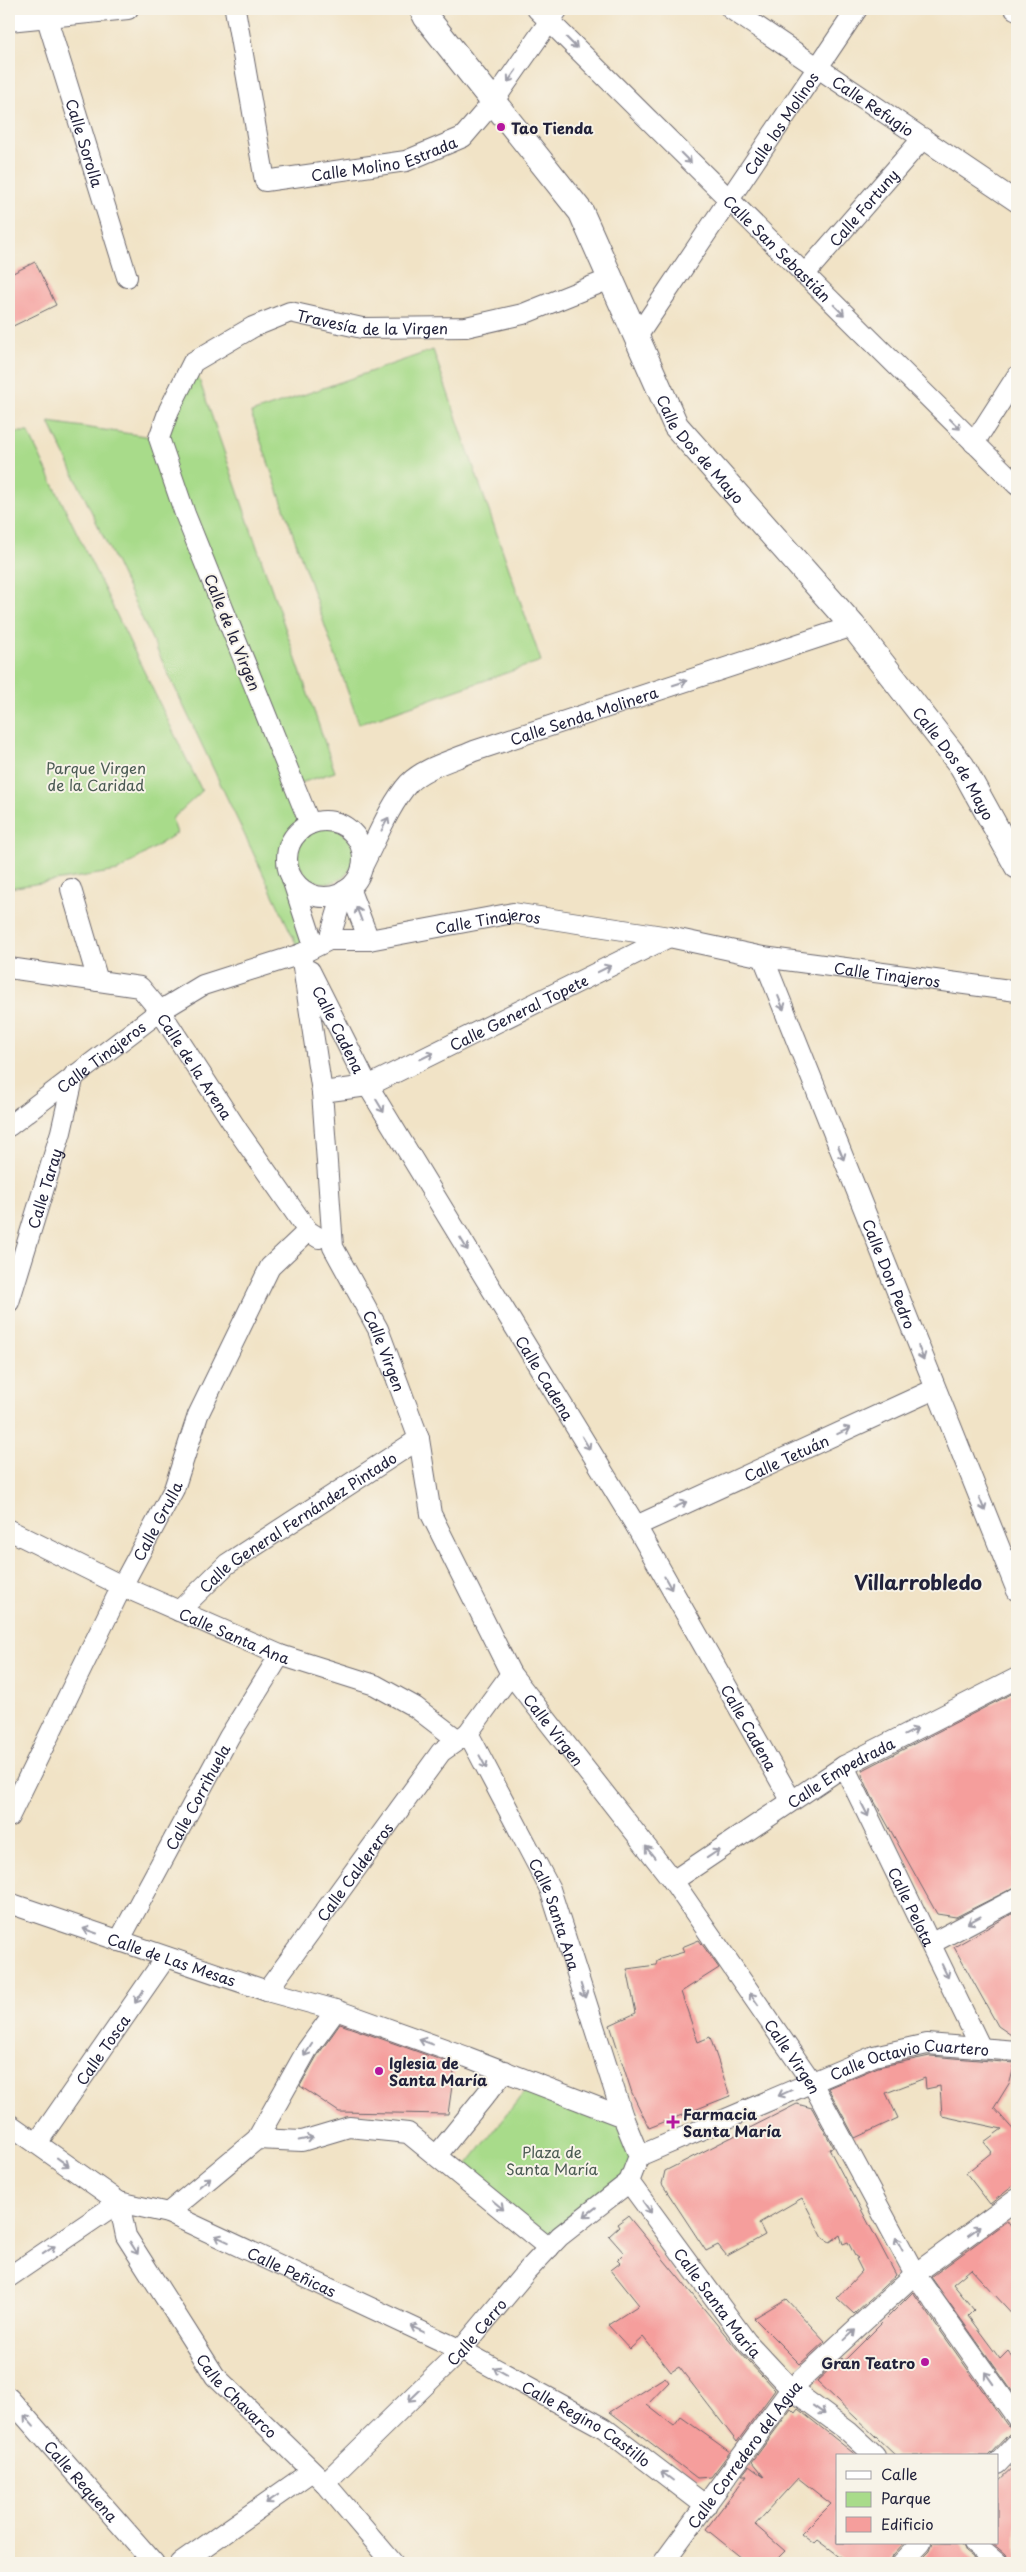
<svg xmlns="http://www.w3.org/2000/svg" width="1026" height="2572" font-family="'Playpen Sans',sans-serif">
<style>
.green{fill:#a8db8a;stroke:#657e62}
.building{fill:#f59e9c}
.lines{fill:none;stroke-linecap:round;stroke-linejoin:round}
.minor-casing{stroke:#6a666c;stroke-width:22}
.tertiary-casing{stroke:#6a666c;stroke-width:27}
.minor{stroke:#fff;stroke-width:20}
.tertiary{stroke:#fff;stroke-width:25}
.oneway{stroke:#9c9ca7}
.poi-dot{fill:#b5179e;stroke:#f7f3e8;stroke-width:2}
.labels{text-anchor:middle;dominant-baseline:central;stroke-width:4;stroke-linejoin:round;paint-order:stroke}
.street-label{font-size:15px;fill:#22223b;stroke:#f7f3e8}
.poi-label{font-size:15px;font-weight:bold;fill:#22223b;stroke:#f7f3e8;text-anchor:start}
.park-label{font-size:15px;fill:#4a5a53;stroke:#f7f3e8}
.district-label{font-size:20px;font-weight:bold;fill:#22223b;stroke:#f7f3e8}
</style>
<rect width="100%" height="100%" fill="#f7f3e8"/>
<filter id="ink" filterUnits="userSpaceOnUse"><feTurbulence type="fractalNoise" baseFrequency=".02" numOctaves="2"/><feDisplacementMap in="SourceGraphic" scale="10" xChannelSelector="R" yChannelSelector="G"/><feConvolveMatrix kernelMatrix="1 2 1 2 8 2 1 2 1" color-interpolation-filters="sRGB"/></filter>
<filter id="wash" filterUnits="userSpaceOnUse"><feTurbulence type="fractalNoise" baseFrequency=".0096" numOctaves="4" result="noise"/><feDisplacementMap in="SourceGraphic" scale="20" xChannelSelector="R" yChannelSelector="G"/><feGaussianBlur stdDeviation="1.12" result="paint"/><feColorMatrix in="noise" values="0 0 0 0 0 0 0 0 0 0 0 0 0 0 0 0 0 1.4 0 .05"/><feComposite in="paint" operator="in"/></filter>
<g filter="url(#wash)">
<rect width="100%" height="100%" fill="#f1e3c6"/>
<path class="green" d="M433,350L541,661L359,724L251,413Z
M193,362L335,772L294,785L310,824C301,830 292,836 289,846C281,869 306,922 314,946L301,954L49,422L159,438Z
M9,432H28L202,791L172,819L177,833L118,871L9,888Z
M298 855a28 28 0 1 1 56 0a28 28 0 1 1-56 0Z
M532,2082L623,2117L639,2156L629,2182L549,2248L461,2173Z"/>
<g id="blocks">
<path class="building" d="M35,262L56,305L9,328V275Z
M1017,1691V1886L956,1917L937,1914L872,1797L862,1775L863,1770Z
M1017,1911V2039L998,2026L954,1947Z
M699,1940L719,1968L681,1992L698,2042L710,2037L730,2096L649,2128L632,2093L610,2025L636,2013L627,1969L656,1965L657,1960L684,1952L682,1947Z
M340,2024L455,2065L448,2114L339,2112L300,2086L317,2056Z
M930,2056L1015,2063L1010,2082L994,2108L1017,2134V2183L990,2204L966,2173L992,2152L984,2142L1002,2129L942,2116L940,2086L926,2089L925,2078L886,2093L898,2118L855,2138L828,2088L878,2067Z
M797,2104L812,2108L833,2147L829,2149L896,2275L854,2314L837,2298L862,2271L856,2259L858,2258L855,2256L848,2242L843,2244L840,2235L830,2242L823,2238L802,2198L759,2223L765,2235L727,2256L718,2245L706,2251L662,2184L665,2171Z
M628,2216L737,2349L775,2390L737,2442L679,2367L671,2372L643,2337L630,2349L608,2325L639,2305L611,2270L620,2263L617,2260L624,2253L609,2236L619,2227L617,2224Z
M1007,2221L1017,2235V2319L971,2269L953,2284L974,2310L968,2316L1000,2359L1008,2351L1017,2363V2398L931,2277Z
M913,2292L1007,2425L1017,2430L1008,2435L988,2456H896L817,2381L842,2358L844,2361Z
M786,2299L825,2341L800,2364L754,2318Z
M665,2377L669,2382L647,2405L674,2426L681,2417L730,2452L711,2477L697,2478L610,2412Z
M791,2409L795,2413L798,2409L857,2456H837V2543H904L893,2555L890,2563H849L818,2540L814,2544L801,2534L831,2504L798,2478L755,2525L785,2551L773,2563H748L706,2529L747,2475H742L749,2466L764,2477L752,2462Z
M1017,2463V2563H1009L1005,2554L992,2543H997V2482Z
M933,2543H961L965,2552L979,2563H918L930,2551Z"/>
</g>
</g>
<g filter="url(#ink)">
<use href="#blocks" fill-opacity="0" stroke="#6a666c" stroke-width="1"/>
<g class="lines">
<g class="minor-casing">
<g id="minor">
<path id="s1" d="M44,9L127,277"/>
<path id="s2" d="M235,9L265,181L406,161L463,137L493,102L558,9"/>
<path id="s3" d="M537,9L1017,485"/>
<path id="s4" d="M731,9L1017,202"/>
<path d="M1015,9L1017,10"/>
<path d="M9,21L128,9"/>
<path id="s5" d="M804,275L923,138"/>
<path id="s6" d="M636,338L857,9"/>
<path d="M974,443L1017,376"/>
<circle cx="325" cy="859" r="38"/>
<path id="s7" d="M310,824L185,514L159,438L169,410L193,362L253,327L290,312L362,328L466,327L523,314L610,279"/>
<path id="s8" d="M362,867C375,842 390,804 409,783C425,767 454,760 474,751L853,626"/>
<path d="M292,879L314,946"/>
<path d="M349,888L369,940"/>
<path d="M71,889L98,981"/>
<path d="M329,940L344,891"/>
<path id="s9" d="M301,954L322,1092L333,1247L378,1329L419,1439L431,1514L511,1674L673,1881L811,2081L915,2274L1017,2418"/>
<path id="s10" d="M763,957L1017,1591"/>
<path id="s11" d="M9,968L140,987L160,1011L238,1131L308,1231L319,1238"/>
<path id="s12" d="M310,971L368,1086L636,1526L791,1800"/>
<path id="s13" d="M322,1092L368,1086L669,937"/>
<path id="s14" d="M9,1126L160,1011L203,985L301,954L329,940H369L513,913L669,937L763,957L1017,991"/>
<path id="s15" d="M9,1302L61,1132L74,1075"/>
<path id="s16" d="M636,1526L935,1389"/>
<path id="s17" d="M9,1530L122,1586L280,1655L375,1685L415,1707L458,1740"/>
<path id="s18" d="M179,1611L227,1564L419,1439"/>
<path d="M468,1733L511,1674"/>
<path id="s19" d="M844,1766L981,2048"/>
<path id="s20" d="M9,1817L122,1586L174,1489L198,1415L270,1267L308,1231"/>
<path id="s21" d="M673,1881L844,1766L1017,1678"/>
<path id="s22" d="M9,1903L267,1991L336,2010L467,2057L623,2117"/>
<path id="s23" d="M119,1941L229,1737L280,1655"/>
<path d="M932,1943L1017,1898"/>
<path id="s24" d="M267,1991L441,1752L468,1733L550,1889L623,2117L639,2156L629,2182L746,2341L791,2389L849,2432L875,2456"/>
<path id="s25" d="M9,2124L119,2202L168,2213L461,2350L604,2428L706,2506"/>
<path d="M257,2139L302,2141L349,2127L408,2133L549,2248"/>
<path id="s26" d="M37,2143L166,1957"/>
<path d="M437,2155L505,2071"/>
<path id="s27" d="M639,2156L874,2056L927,2044L1017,2051"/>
<path id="s28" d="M119,2202L126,2236L215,2376L325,2483L393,2563"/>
<path d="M168,2213L257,2139L307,2050L336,2010"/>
<path d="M9,2277L119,2202"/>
<path id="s29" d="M9,2398L154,2563"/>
<path d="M997,2464L1017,2443"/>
<path id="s30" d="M325,2483L461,2350L526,2272L560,2236L629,2182"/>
<path d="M973,2543L997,2563"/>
<path d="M181,2563L312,2471"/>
<path id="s31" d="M663,2563L791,2389L915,2274L1017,2199"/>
<path d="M902,2563L921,2543"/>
</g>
</g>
<g class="tertiary-casing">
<g id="tertiary">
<path id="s32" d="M422,9L426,17L581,212L676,426L853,626L962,766L1017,866"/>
</g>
</g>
<use href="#minor" class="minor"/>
<use href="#tertiary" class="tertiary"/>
</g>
<defs><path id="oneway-shaft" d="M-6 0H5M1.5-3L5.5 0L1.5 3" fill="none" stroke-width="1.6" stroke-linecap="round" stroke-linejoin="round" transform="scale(1.25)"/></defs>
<g class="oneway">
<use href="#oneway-shaft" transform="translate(572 43) rotate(45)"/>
<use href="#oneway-shaft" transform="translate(512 76) rotate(125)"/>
<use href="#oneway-shaft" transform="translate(686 158) rotate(45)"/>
<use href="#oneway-shaft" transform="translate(839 310) rotate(45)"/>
<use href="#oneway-shaft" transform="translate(955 424) rotate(45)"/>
<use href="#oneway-shaft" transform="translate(680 683) rotate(-18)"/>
<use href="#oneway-shaft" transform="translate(385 824) rotate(-62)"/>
<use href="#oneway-shaft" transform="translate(359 914) rotate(-111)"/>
<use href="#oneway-shaft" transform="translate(604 969) rotate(-26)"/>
<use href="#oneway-shaft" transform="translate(781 1003) rotate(68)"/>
<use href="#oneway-shaft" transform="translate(427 1056) rotate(-26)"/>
<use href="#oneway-shaft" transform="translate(380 1106) rotate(59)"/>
<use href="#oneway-shaft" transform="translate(841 1153) rotate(68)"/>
<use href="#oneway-shaft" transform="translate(464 1244) rotate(59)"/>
<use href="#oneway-shaft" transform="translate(921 1353) rotate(68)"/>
<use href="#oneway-shaft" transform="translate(844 1431) rotate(-25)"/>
<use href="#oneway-shaft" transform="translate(586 1443) rotate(59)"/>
<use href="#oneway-shaft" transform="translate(982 1504) rotate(68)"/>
<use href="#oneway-shaft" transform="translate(680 1505) rotate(-25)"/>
<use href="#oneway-shaft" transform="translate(668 1583) rotate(61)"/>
<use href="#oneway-shaft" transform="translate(911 1732) rotate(-27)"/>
<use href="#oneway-shaft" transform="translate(483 1762) rotate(62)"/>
<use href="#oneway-shaft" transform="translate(865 1810) rotate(63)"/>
<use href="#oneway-shaft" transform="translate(650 1852) rotate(-128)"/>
<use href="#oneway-shaft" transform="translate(713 1854) rotate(-34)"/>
<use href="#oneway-shaft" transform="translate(974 1920) rotate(152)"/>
<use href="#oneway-shaft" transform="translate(90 1931) rotate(-161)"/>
<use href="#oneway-shaft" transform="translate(945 1971) rotate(65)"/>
<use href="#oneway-shaft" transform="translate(583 1991) rotate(72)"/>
<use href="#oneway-shaft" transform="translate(139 1997) rotate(124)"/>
<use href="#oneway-shaft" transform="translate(754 1999) rotate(-125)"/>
<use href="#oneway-shaft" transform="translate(426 2042) rotate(-160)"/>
<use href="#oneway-shaft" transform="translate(308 2050) rotate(123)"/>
<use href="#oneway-shaft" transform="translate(785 2093) rotate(156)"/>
<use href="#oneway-shaft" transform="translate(306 2139) rotate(-12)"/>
<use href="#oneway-shaft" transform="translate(63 2162) rotate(36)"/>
<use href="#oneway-shaft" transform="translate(205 2182) rotate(-40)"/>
<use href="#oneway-shaft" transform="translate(498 2205) rotate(40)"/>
<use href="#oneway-shaft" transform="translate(647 2207) rotate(54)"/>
<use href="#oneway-shaft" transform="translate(590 2212) rotate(142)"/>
<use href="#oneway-shaft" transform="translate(974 2231) rotate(-36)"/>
<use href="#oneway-shaft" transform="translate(222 2239) rotate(-155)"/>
<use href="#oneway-shaft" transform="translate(899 2244) rotate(-118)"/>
<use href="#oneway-shaft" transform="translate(134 2248) rotate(58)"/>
<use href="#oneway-shaft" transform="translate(49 2250) rotate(-34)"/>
<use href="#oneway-shaft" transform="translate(417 2329) rotate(-155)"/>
<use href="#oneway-shaft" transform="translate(850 2335) rotate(-43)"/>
<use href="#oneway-shaft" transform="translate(500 2371) rotate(-151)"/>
<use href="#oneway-shaft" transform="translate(989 2378) rotate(-125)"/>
<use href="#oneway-shaft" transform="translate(414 2396) rotate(136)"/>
<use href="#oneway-shaft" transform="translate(819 2410) rotate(36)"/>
<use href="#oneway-shaft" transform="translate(29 2421) rotate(-131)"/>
<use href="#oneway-shaft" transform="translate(667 2476) rotate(-143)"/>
<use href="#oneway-shaft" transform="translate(272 2499) rotate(145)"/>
</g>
</g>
<g class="poi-dot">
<circle cx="501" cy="127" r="5"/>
<circle cx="379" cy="2071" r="5"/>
<path d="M670.5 2114.5h5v5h5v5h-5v5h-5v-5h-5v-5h5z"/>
<circle cx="925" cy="2362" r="5"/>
</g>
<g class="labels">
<g class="street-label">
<text stroke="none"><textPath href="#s4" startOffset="172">Calle Refugio</textPath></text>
<text stroke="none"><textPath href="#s6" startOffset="259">Calle los Molinos</textPath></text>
<text stroke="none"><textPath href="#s1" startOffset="140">Calle Sorolla</textPath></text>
<text stroke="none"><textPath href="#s2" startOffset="296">Calle Molino Estrada</textPath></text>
<text stroke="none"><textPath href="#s5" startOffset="90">Calle Fortuny</textPath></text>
<text stroke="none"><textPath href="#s3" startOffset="339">Calle San Sebastián</textPath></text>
<text stroke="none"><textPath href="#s7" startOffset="691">Travesía de la Virgen</textPath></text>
<text stroke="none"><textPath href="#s32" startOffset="525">Calle Dos de Mayo</textPath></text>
<text transform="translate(233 632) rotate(68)">Calle de la Virgen</text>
<text stroke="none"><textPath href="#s8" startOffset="285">Calle Senda Molinera</textPath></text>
<text stroke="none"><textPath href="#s32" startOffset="930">Calle Dos de Mayo</textPath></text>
<text stroke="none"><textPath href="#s14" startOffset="535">Calle Tinajeros</textPath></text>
<text stroke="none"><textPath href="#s14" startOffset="940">Calle Tinajeros</textPath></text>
<text stroke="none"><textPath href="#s13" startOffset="214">Calle General Topete</textPath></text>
<text stroke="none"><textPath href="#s12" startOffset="65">Calle Cadena</textPath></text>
<text stroke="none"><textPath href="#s14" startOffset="115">Calle Tinajeros</textPath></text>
<text stroke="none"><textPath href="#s11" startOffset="229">Calle de la Arena</textPath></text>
<text stroke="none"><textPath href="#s15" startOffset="119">Calle Taray</textPath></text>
<text stroke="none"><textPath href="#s10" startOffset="341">Calle Don Pedro</textPath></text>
<text stroke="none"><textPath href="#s9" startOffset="411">Calle Virgen</textPath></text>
<text stroke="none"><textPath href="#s12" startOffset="470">Calle Cadena</textPath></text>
<text stroke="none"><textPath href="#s16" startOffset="165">Calle Tetuán</textPath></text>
<text stroke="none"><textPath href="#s20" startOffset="331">Calle Grulla</textPath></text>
<text stroke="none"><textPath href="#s18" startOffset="149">Calle General Fernández Pintado</textPath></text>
<text stroke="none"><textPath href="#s17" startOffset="249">Calle Santa Ana</textPath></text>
<text stroke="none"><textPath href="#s12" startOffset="875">Calle Cadena</textPath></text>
<text stroke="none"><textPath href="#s9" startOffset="831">Calle Virgen</textPath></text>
<text stroke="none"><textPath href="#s21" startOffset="200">Calle Empedrada</textPath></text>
<text stroke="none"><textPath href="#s23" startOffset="164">Calle Corrihuela</textPath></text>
<text stroke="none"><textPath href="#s24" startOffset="148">Calle Caldereros</textPath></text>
<text stroke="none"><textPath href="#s19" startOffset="156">Calle Pelota</textPath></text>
<text stroke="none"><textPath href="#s24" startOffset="530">Calle Santa Ana</textPath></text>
<text stroke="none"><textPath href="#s22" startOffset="172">Calle de Las Mesas</textPath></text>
<text stroke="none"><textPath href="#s26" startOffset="114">Calle Tosca</textPath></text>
<text stroke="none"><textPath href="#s9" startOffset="1236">Calle Virgen</textPath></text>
<text stroke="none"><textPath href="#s27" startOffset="290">Calle Octavio Cuartero</textPath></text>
<text stroke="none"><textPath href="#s25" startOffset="322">Calle Peñicas</textPath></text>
<text stroke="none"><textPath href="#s24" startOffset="964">Calle Santa María</textPath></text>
<text stroke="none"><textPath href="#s30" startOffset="214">Calle Cerro</textPath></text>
<text stroke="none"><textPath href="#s28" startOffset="230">Calle Chavarco</textPath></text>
<text stroke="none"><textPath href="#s25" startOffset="654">Calle Regino Castillo</textPath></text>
<text stroke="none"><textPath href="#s31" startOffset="136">Calle Corredero del Agua</textPath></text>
<text stroke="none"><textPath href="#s29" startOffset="110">Calle Requena</textPath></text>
</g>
<g class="poi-label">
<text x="511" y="127">Tao Tienda</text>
<text x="389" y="2062">Iglesia de<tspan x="389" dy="17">Santa María</tspan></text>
<text x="683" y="2113">Farmacia<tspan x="683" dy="17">Santa María</tspan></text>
<text x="915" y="2362" text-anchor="end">Gran Teatro</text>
</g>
<g class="park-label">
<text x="96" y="767">Parque Virgen<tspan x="96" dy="17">de la Caridad</tspan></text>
<text x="552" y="2151">Plaza de<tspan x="552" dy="17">Santa María</tspan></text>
</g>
<g class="district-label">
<text x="918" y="1582">Villarrobledo</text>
</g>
</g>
<rect width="1026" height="2572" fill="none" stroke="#f7f3e8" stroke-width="30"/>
<rect x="836" y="2454" width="162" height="90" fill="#f7f3e8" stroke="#a29fa3"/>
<rect x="846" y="2471" width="25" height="8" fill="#ffffff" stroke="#a29fa3"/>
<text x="881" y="2480" font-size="15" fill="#22223b">Calle</text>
<rect x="846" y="2492" width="25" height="15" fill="#a8db8a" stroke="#a29fa3"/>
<text x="881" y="2504" font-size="15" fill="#22223b">Parque</text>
<rect x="846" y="2517" width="25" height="15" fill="#f59e9c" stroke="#a29fa3"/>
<text x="881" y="2530" font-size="15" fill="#22223b">Edificio</text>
</svg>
